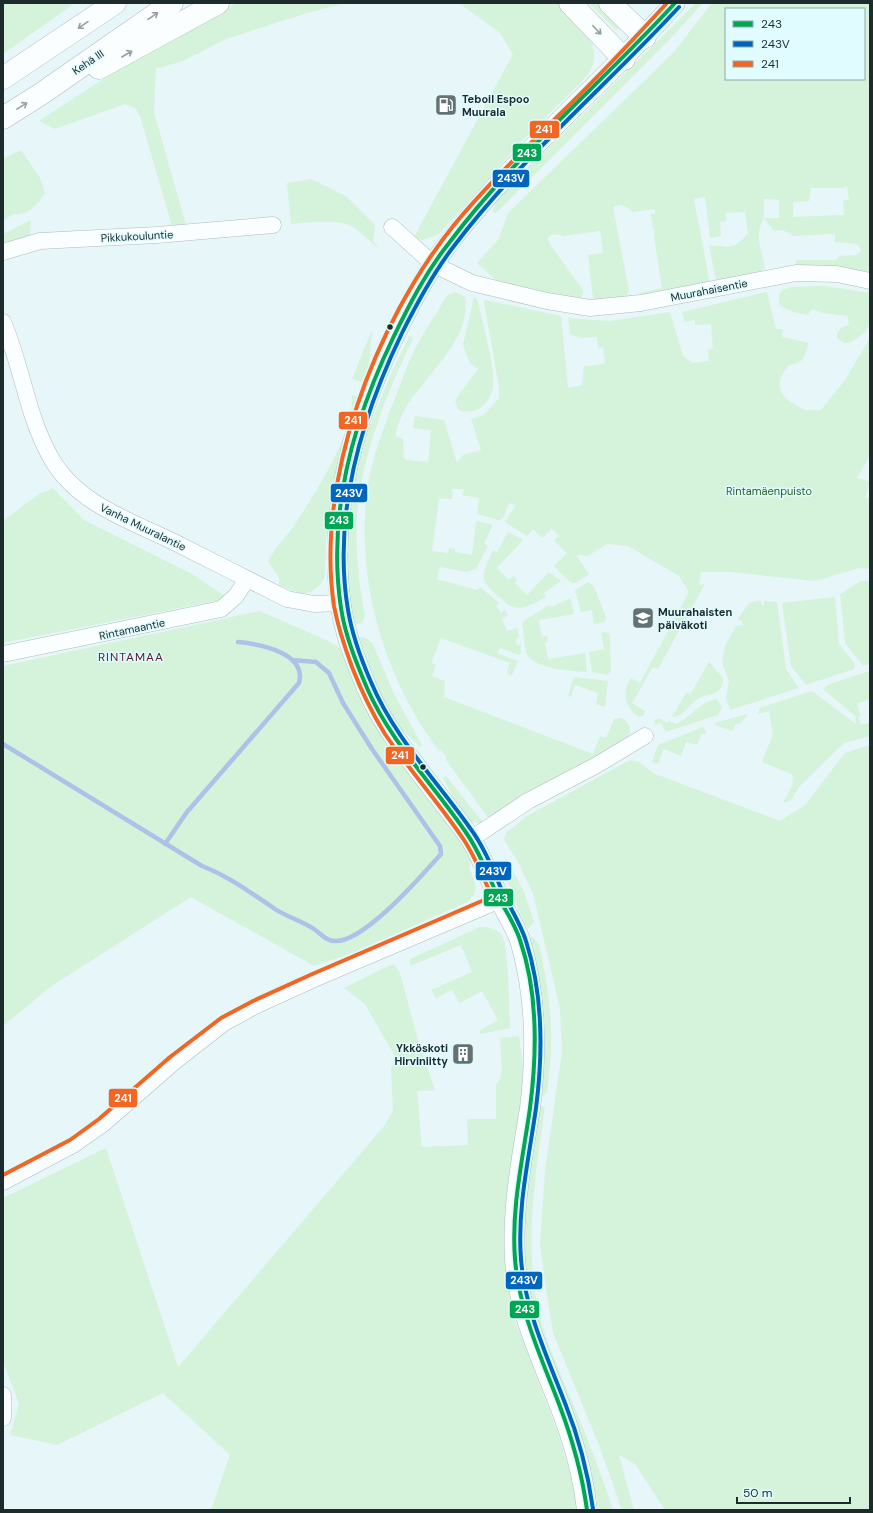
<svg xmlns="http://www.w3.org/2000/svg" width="873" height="1513" font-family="'DM Sans',sans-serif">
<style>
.green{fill:#d5f2da;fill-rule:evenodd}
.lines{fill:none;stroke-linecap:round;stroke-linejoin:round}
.stream{stroke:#adc1e9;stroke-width:4.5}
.minor-casing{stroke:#afbcbe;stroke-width:17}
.major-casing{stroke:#afbcbe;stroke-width:21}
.highway-casing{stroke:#afbcbe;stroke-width:23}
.minor{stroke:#fbfefe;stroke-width:16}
.major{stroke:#fbfefe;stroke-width:20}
.highway{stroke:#fbfefe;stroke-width:22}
.bus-1-casing{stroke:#e0fcff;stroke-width:7}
.bus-2-casing{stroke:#e0fcff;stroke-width:7}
.bus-3-casing{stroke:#e0fcff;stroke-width:7}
.bus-1{stroke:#00a651;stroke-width:4}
.bus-2{stroke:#0065bd;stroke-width:4}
.bus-3{stroke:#f26522;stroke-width:4}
.oneway{stroke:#979fa0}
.bus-dot{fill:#1d2b2c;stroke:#e0fcff;stroke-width:1.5}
.labels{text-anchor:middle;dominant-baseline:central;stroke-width:3;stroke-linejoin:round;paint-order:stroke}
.street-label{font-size:11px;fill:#1d2b2c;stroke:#e0fcff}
.poi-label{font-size:11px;font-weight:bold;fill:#1d2b2c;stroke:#e0fcff;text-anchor:start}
.park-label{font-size:11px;fill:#296524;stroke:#e0fcff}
.neighbourhood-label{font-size:12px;letter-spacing:1px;fill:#5c1932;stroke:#e0fcff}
.line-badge{stroke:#e0fcff;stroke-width:1.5}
.badge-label{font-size:11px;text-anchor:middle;font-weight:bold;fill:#fff}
</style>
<rect width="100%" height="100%" fill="#e7f6f8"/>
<path class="green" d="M3,3H75L3,54Z
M237,3H345L307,13L226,39L185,60L161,68L156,67L154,112L186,225L172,226L140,116L135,108L125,104L55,129L39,121L143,53Z
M459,3H558C578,22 607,44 588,75L520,143L439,234L423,240L413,239L513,54L499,32Z
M589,3H603L620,26L616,30Z
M696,3H703L670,39L498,211L495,213L492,211L498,199L512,184Z
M712,3H870V276L798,267L795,265L797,260H836L840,256L856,255L861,252L860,248L857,244L835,242V234L794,236L783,230L774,231L764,218C754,233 761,250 765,267L760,273L721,283L716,280L709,245C730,246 732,252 748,233L745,212L726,213V221L720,222L721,236L710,238L705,197L694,199L710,284L637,298L640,293L662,288L654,236L655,230L653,229L651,214H655V209L633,212C626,206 621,203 613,207L629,291L625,298L596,301L593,298L588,255L603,253L600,231L563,236L557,234L550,235L548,239L551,246L583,290V294L579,301L501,285L477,263L498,240L508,213L674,52ZM726,9H864V79H726ZM847,186L849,200H843L844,215L793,217V202L809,201L811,188H842ZM764,199L779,200V218H764Z
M21,150L40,178L45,193C38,205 28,216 13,214L3,221V159Z
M311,179L346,196L375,225L373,241L380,249C371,243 364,235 356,229C338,217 312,223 291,224L287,183Z
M31,220L30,236L3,247V234Z
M825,286L870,293V324L864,333L850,343H844L837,338V333L841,328L849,325L848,316L823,313L813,309L807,315C796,313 788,311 779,304V296L782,290L792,287Z
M455,292L465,297C471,332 440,361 421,387C407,402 400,416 395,436L403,439L404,457L406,460L428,462L431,430L413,428L415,416L444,420L457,463L463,455L481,450L471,419L484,415L499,398V387L484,302L485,300L561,316L568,388L582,385L584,366L605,364L603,347L598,348L597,337L581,338L570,334L568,318L610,321L670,312L683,356L693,363L709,361L708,350L713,349L711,324L695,325V320L685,322L682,312L767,292L776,329H783L782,337L809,343C803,358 806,362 789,365C776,380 776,393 794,404C798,406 802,409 805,410C810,411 817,410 821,410L845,380L870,338V456L857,478L870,482L865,497L870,499V569L859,568L815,581L730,572H701L699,585L705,584L658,669L653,667L632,703L645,711L643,716L639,717C625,709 621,691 631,678L640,683L689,592L679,576L628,546L607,544L588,556L576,555L589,574L576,583H571L554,566L567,553L554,541L557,537H560L551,528V530L542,538L533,529L527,536L505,522L516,505L509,503L503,518L499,520L477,514L479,498L462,495L464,489H451L453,492L452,499L439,498L432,551L448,553L449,548L455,549V552L472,555L476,521L491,524L492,527L484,543L488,546L476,569L467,572L440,567L437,579L477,590L480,587L499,603L496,606L501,613L505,610L508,615L502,619L507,631L517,628L519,637L516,638L517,645H521V652L519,655L500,648L497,653L518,661L512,675H510L507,672L510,663L441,638L431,663L436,665L432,676L445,681L444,697L593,754L600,736L606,738L614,719L622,718C630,724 632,730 627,739L489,819L446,760L447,758L441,750L439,751C384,677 356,583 367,490C372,455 391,408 404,375C412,352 424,331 438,311C441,306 443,300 447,296C449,294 453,293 455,292Z
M474,297L476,298L478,302C482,321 496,369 493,387C491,397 486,406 476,410C470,412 463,413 458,409L455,400L478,369L470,363L463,345Z
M371,332H372L369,364L362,382L352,379Z
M410,335L413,339C387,392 361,457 357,516C355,550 359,583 365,616L362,623L354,625L348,591L346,550L348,515L359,452L393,369Z
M352,395L359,397L331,504L326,536L325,577L319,586L311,592L302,594L279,585V578L268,561C274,549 285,538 293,527C314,496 355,432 352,395Z
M53,488L84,520L192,574L225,596L220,600L3,643V521L39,494Z
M508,532L523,540L497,568L509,580L513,576L517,580L515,583L527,595L549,572L561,581L544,593L546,597C533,604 522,612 508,605C482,580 477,585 493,550L497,552Z
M861,581H870V664L863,666L845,643L840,594Z
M588,582L594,586L606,618L604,622L594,624L592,610L581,612L575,590Z
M835,597L839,644L855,664L854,669L806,685L791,666L782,603Z
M570,598L574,614L539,620L542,637L547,636L548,642L545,643L548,659L585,653L587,671L585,672C570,671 532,669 526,652C524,643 524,633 522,624L525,620L549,605L552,607Z
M760,600L762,605H764V601L777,602L786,669L799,688L730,710L726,698L729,681L722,662L725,646L736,626L743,625L742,621L737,620L749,603Z
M260,611L326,640L342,649L421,785L472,858L469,868C475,881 481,891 467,902L350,954L314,966L191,897L53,985L3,1026V666Z
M601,632L609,633L610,637L611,672L607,675L592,672L589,652L604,649Z
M363,637L372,642L394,694L422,745L420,747L394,722L372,681L358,638Z
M709,662L723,678C723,684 722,688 717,692C712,695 704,695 699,698C689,704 685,716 672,717L686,693H691Z
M870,671V699L857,704L861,716L858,717L861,725L870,722V736L844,743L800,786L791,800L783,803L792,786L793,775L762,762L773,734L769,711L758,714L760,708L812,691L856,724L855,716L823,689L829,684Z
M574,677L608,681L605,707L596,704L598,693L575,685L571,697L568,696Z
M715,699L718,701L722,707L718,715L666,732L661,723L655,725L654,721L659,718L667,723L669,721L676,724C691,717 699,703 715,699Z
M748,714L741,723L736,724L732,731L717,726L714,723Z
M703,727L706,732V734H701L697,745L686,742L681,756L664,749L658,764L652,762L658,745Z
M870,745V1510H665L635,1464L619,1455L634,1510H622L599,1445L553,1333L547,1296L540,1244L545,1171L562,1051L560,1009L533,893L517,860L504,840L506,833L527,816L630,760L639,762L653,773L780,821L805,805L845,753Z
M446,776L482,821L481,823L471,822L459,809L443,778Z
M507,859L524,892L534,922L529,928L526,927C521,915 501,870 504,860Z
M480,927C488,927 497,928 502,936C509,947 509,1010 510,1028L480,1034L479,1031L498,1020L482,991L460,1003L452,990L436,998L431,990L472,972L461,945L410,966V959Z
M532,937C541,942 541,955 543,964C553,1013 553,1044 547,1093L543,1096L541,1094C543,1070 546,1045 544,1020C543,993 535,966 529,939Z
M394,965L400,973L418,1040L435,1090L417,1091L422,1147L468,1145L467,1119H496V1085L500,1079L502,1070L500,1038L519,1036L524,1076L505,1255L513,1315L558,1433L574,1488L577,1510H211L230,1455L163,1393L57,1445L10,1435L19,1404L3,1361V1198L106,1148L178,1367L385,1125L393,1110L391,1068L396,1058L365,1004L344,988L388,966Z
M540,1106L545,1107C535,1177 523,1247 540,1317C547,1344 559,1369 569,1394C585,1432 600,1470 613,1510H599L584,1453L534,1319L525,1268L523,1233L527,1188Z"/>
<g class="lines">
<path class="stream" d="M3,744L202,866C230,877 251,893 275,909C287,917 302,921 314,929C320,933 326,941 334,941C363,944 422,875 441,854L440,846L372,749L343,703L329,673L316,662L292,660
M165,844L187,812L299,683C307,653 260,644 238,642"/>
<g class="minor-casing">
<path id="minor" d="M392,227L433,264L472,283L547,301L590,308L641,303L796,273L837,274L870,281
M3,252L40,241L157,235L273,225
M3,322C22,366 27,416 51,458C77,504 129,520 174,542C212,561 249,580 287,599L314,604L340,603
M3,654L221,609L236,596L247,579
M471,839L528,801L595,766L645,736
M3,1182L73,1145L103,1124L174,1062L224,1023L255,1006L312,980L500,900
M3,1395V1418"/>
</g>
<g class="major-casing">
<path id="major" d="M587,1510C584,1482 577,1454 568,1428C549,1372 519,1319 515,1259C512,1208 522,1158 530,1108C537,1052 536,994 520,940C515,927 507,914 501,902C491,882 483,860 472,841C465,829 455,818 447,807C419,770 385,731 367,688C355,659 343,630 340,599C328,502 357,408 401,322C416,292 433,262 454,236C520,152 604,83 675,3"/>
</g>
<g class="highway-casing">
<path id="highway" d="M570,3L624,59
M610,3L645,37
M99,68L218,3
M3,78L115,3
M3,118L41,94L172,3"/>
</g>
<use href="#minor" class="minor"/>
<use href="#major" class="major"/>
<use href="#highway" class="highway"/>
<g class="bus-1-casing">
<path id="bus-1" d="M587,1510C582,1473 572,1438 559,1404C541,1357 519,1310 515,1259C511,1208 523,1158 530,1108C537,1054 538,992 520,940C515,924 505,910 497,895C488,874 480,853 467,834C434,785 391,743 367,688C356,662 345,635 341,608C327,515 353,421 393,338C409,305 426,272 449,243C515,155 601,84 675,3"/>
</g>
<g class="bus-2-casing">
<path id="bus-2" d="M593,1509C588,1473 579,1438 565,1403C547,1356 525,1310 521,1259C517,1208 529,1158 536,1108C543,1054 543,994 526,941C521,925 512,911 504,895C494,873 485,848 470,828C436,780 394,737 371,682C361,659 352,635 348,610C332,514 361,418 402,333C417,303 433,273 454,246C520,159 605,87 679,7"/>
</g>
<g class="bus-3-casing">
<path id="bus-3" d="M495,903C485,882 477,860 464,840C440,804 410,771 385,734C372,713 361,690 352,667C345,648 338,627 334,606C315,481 375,323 454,225C486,186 524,150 560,114C597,78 632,41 667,3
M3,1175L70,1140L99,1119L170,1057L221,1018L253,1001L310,975L498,894"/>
</g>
<use href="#bus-1" class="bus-1"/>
<use href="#bus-2" class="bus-2"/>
<use href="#bus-3" class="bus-3"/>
</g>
<defs><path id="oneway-shaft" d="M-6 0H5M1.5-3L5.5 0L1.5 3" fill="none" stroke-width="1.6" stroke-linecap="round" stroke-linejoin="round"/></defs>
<g class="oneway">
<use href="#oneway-shaft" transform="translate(153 16) rotate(-35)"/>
<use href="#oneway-shaft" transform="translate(83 25) rotate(145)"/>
<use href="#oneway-shaft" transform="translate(597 30) rotate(46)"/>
<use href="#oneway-shaft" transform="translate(127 54) rotate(-30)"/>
<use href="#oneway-shaft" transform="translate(22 106) rotate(-32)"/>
</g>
<defs>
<g id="fuel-square" transform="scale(1.15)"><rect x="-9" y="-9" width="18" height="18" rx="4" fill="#647273" stroke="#e0fcff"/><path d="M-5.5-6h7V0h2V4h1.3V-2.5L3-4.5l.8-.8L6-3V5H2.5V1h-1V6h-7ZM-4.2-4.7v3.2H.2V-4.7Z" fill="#fff"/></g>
<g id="school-square" transform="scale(1.15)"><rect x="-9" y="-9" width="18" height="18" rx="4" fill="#647273" stroke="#e0fcff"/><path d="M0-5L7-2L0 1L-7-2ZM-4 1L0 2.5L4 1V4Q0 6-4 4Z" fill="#fff"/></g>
<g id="building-square" transform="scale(1.15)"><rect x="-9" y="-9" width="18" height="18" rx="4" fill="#647273" stroke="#e0fcff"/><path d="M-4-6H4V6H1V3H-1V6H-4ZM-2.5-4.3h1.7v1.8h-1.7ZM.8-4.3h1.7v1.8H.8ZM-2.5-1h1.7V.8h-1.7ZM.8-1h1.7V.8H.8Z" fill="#fff"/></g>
</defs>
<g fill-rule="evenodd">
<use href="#fuel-square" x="446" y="105"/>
<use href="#school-square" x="643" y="618"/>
<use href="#building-square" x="463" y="1054"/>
</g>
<g class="bus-dot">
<circle cx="390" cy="327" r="3.5"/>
<circle cx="423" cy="767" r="3.5"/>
</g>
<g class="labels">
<g class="street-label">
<text transform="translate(88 62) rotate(-34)">Kehä III</text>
<text transform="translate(137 236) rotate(-3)">Pikkukouluntie</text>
<text transform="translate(709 290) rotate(-11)">Muurahaisentie</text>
<text transform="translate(143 527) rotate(26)">Vanha Muuralantie</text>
<text transform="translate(132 629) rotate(-12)">Rintamaantie</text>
</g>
<g class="poi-label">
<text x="462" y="99">Teboil Espoo<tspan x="462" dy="13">Muurala</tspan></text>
<text x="658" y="612">Muurahaisten<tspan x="658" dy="13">päiväkoti</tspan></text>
<text x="448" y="1048" text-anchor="end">Ykköskoti<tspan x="448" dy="13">Hirviniitty</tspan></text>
</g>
<g class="park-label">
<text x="769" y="491">Rintamäenpuisto</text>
</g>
<g class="neighbourhood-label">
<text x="131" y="657">RINTAMAA</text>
</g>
</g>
<g class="line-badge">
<rect x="529" y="120" width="31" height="19" rx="4" fill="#f26522"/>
<rect x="512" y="143" width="30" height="19" rx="4" fill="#00a651"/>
<rect x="492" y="169" width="38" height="19" rx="4" fill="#0065bd"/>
<rect x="338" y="411" width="30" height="19" rx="4" fill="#f26522"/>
<rect x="330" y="483" width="38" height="20" rx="4" fill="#0065bd"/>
<rect x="324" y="511" width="30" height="19" rx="4" fill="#00a651"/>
<rect x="385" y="746" width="30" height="19" rx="4" fill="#f26522"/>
<rect x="475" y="861" width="37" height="20" rx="4" fill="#0065bd"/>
<rect x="483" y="888" width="31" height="19" rx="4" fill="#00a651"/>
<rect x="108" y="1088" width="30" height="20" rx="4" fill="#f26522"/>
<rect x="505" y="1271" width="38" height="19" rx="4" fill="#0065bd"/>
<rect x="509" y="1300" width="31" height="19" rx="4" fill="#00a651"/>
</g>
<g class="badge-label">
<text x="544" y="133">241</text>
<text x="527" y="157">243</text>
<text x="511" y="182">243V</text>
<text x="353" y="424">241</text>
<text x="349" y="497">243V</text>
<text x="339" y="524">243</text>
<text x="400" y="759">241</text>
<text x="493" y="875">243V</text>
<text x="498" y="902">243</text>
<text x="123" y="1102">241</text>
<text x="524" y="1284">243V</text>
<text x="525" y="1313">243</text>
</g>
<rect width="873" height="1513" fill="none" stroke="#1d2b2c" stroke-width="8"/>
<rect x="725" y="8" width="140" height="72" fill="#e0fcff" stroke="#92a8ab"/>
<rect x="733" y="21" width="20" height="6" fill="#00a651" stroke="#92a8ab"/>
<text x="761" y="28" font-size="12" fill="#1d2b2c">243</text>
<rect x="733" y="41" width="20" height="6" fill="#0065bd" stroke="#92a8ab"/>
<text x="761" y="48" font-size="12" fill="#1d2b2c">243V</text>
<rect x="733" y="61" width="20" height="6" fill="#f26522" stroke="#92a8ab"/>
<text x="761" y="68" font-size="12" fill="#1d2b2c">241</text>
<path d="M737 1497v6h113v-6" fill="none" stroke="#1d2b2c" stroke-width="2"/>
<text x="743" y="1497" font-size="12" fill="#1d2b2c" stroke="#e0fcff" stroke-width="3" paint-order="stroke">50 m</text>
</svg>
